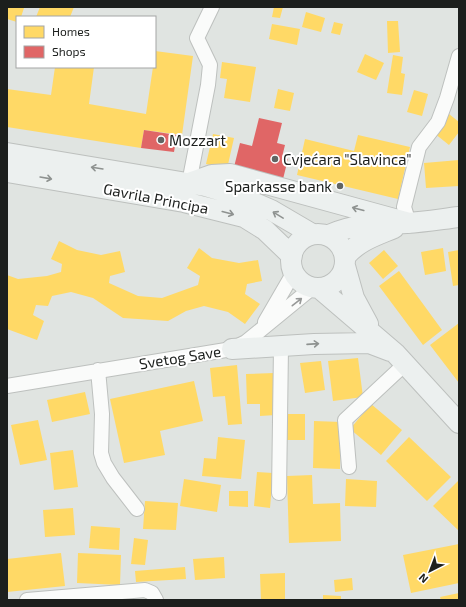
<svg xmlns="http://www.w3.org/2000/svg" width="466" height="607" font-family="'Exo 2',sans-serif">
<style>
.homes{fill:#ffd966}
.shops{fill:#e06666}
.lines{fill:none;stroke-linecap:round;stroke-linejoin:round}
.street-casing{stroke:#bdc0be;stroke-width:16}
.secondary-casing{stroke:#bdc0be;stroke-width:22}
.street{stroke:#fafbfa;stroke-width:14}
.secondary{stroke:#ecf0ef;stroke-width:20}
.oneway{stroke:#8e9290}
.oneway2{stroke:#969897}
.poi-dot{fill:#616462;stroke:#fff;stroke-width:1.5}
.labels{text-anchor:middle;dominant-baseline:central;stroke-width:4;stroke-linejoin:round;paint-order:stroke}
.poi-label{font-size:15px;fill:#1c1f1d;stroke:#fff;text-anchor:start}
.street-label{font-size:15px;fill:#1c1f1d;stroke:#fff}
</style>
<rect width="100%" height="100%" fill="#e0e4e1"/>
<path class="homes" d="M7,7L24,8L21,17H17V22L7,19Z
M40,7H74L70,17H36Z
M274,7H283L280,18L272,17Z
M306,12L325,18L321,32L302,27Z
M387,21H398L400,52L388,53Z
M334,22L343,24L340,35L331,33Z
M272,24L300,29L297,45L269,39Z
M155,51L193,56L182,135L144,130L141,148L7,127V89L51,95L55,67H94L89,104L146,114L153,67H155Z
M365,54L384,63L376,80L357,72Z
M393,55L403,57L401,73L405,74L402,95L387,93Z
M222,62L256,67L250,102L224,98L227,79L220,78Z
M278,89L294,93L290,111L274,108Z
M414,90L428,94L422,116L407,112Z
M449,114L459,122V132L449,145L434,133Z
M213,134L234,138L227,169L206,164Z
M358,135L410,147L398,199L297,175L305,139L354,151Z
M459,160V186L426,188L424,163Z
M59,241L77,250L101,255L120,251L125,272L110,276L109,283L138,296L162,298L198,285L200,276L187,268L199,248L212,258L239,263L258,260L262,281L247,284L245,294L260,304L245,324L228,312L204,306L186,311L168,321L123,318L93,298L71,292L52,296L48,306L36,305L33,315L44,321L37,340L7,329V275L18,279L47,276L61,272L62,264L51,259Z
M443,248L446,271L425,275L421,252Z
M384,250L398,266L383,279L369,263Z
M459,250V285L453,286L448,252Z
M399,271L442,330L423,345L379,286Z
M459,323V383L430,345Z
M358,358L363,397L333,401L328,361Z
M321,361L325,390L305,393L300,363Z
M237,365L242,424L228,425L225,396L213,397L210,368Z
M274,373L276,415L260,416V404H247L246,374Z
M194,381L203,421L160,431L165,455L124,463L110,399Z
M85,392L90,414L52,422L47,400Z
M371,404L402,430L381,455L350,429Z
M285,414H305V440H285Z
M38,420L47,460L20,465L11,425Z
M314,421L341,422L340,469L313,468Z
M218,437L245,440L241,479L202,476L204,458L216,459Z
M409,437L451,477L427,501L386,461Z
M73,450L78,487L54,490L50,453Z
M257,472L273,473L270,508L254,506Z
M312,475L313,504L340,503L341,541L289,543L287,476Z
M184,479L221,485L217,512L180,506Z
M346,479L377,481L376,507L345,506Z
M458,481L459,482V531L433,506Z
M229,491H248V507L229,506Z
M145,501L178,503L176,530L143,529Z
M73,508L75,535L45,537L43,510Z
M91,526L120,528L119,550L89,548Z
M134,538L148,540L145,565L131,564Z
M459,544V583L411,593L403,555Z
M61,553L65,586L7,592V559Z
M78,553L121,555L120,585L77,583Z
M224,557L225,578L195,580L193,559Z
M185,567L186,579L136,582L135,571Z
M285,573V600H261L260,574Z
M352,578L353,590L335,592L334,580Z
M459,593V600H441L440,597Z
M323,595L341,596V600H323Z"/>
<path class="shops" d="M259,118L282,123L277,143L285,145L282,157L288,159L282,183L233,171L240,143L252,146Z
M144,130L177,135L174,152L141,148Z"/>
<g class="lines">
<g class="street-casing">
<path id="street" d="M189,183L208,85L210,65L197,38L212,7
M409,223L404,207L419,147L438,122L447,98L459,56
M265,322L294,272
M98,370L102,414L101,453L104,463L113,478L137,509
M7,386L232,349L246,342L313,287
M349,467L345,420L405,364
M279,493L281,347
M27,600L145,590L152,593L156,600"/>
</g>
<g class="secondary-casing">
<path id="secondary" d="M7,153L205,186L239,196L271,210L312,234
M7,172L184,202L244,217L265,230L292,256
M189,183L212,175L230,174L409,223
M291 261a27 27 0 1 1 54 0a27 27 0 1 1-54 0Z
M329,235C356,223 378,224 407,223C424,222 442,219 459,217
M345,257C358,241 375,236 394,228
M345,266L354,298L368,324
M319,288L395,353L459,423
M232,349L314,344L369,343L390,351"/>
</g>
<use href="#street" class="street"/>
<use href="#secondary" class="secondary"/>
</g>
<defs><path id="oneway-shaft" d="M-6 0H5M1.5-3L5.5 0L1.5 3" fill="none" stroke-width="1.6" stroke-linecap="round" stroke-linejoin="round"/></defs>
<g class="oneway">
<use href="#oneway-shaft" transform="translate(97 168) rotate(-171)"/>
<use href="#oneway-shaft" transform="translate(46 178) rotate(10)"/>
<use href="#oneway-shaft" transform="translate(358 209) rotate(-165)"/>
<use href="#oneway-shaft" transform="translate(228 213) rotate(15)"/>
<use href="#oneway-shaft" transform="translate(278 215) rotate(-149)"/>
<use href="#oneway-shaft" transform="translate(313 344) rotate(-4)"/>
</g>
<use class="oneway2" href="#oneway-shaft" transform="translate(297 302) rotate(-38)"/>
<g class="poi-dot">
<circle cx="161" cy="140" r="4"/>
<circle cx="275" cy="159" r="4"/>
<circle cx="340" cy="186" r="4"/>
</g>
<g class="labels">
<g class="poi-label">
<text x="169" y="140">Mozzart</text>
<text x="283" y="159">Cvjećara "Slavinca"</text>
<text x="332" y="186" text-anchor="end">Sparkasse bank</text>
</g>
<g class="street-label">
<text transform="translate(156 198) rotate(11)">Gavrila Principa</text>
<text transform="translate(180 357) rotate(-9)">Svetog Save</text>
</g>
</g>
<rect width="466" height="607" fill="none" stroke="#1c1f1d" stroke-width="16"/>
<rect x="16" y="16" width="140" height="52" fill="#ffffff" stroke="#a4a5a5"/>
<rect x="24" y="26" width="20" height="12" fill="#ffd966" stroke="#a4a5a5"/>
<text x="52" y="36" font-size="12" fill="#1c1f1d">Homes</text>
<rect x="24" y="46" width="20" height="12" fill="#e06666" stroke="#a4a5a5"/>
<text x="52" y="56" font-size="12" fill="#1c1f1d">Shops</text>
<g transform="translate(430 571) rotate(222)" stroke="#ffffff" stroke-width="3" paint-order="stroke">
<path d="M0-3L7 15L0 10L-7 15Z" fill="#1c1f1d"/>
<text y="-6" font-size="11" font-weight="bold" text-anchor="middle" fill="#1c1f1d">N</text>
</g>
</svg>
